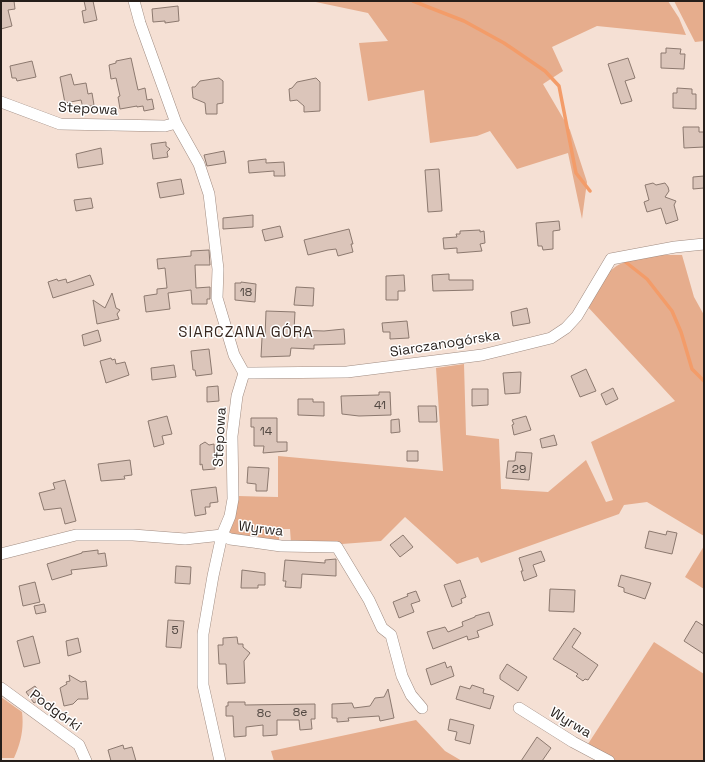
<svg xmlns="http://www.w3.org/2000/svg" width="705" height="762" font-family="'Space Grotesk',sans-serif">
<style>
.green{fill:#e6ad8d}
.lines{fill:none;stroke-linecap:round;stroke-linejoin:round}
.stream{stroke:#f39c69;stroke-width:3.5}
.building{fill:#dbc5ba;stroke:#8c796f}
.street-casing{stroke:#a08c82;stroke-width:12}
.street{stroke:#fff;stroke-width:11}
.labels{text-anchor:middle;dominant-baseline:central;stroke-width:3;stroke-linejoin:round;paint-order:stroke}
.number-label{font-size:12px;fill:#524842}
.street-label{font-size:14px;fill:#251e1a;stroke:#fff}
.neighbourhood-label{font-size:15px;letter-spacing:1px;fill:#37271f;stroke:#fff}
</style>
<rect width="100%" height="100%" fill="#f5e0d4"/>
<path class="green" d="M311,1H668L679,18L686,35L597,26L552,47L563,71L543,84L570,130L587,182L582,219L568,153L517,169L490,131L477,136L430,143L424,90L368,101L359,43L388,41L368,13Z
M674,1H704V41L695,42Z
M653,255H682L694,297L704,315V536L647,502L624,505L619,514L481,563L478,557L457,564L405,517L381,541L342,544L291,543L290,529H279V540L228,534L238,496L278,497V456L443,471L436,368L464,364L466,435L499,439L501,489L548,492L586,460L606,502L613,500L591,442L675,401L587,306C610,268 608,264 653,255Z
M704,546V589L685,577Z
M654,642L704,674V761H616L588,744Z
M1,697L22,712C24,728 21,743 14,758H1Z
M416,720L445,751L462,761H274L271,751Z"/>
<g class="lines">
<path class="stream" d="M413,1L464,21L504,43L545,71L559,86L576,173L590,191
M623,260L647,279L672,311L681,332L692,369L704,381"/>
</g>
<path class="building" d="M1,1H14L15,9L8,10L12,26L1,29Z
M84,1H93L97,20L84,23L82,11L86,10Z
M178,6L179,21L165,23V21L153,22L152,9Z
M666,48L681,49L680,54H685L684,69L661,68V53H666Z
M131,58L138,90L145,88L147,100L152,99L154,109L144,111L143,106L137,107V106L120,109L118,97L120,96L116,78L111,79L109,65L116,63V61Z
M628,58L635,78L625,81L632,101L621,104L608,64Z
M32,61L36,77L17,81L16,78H12L10,66Z
M71,74L74,85L86,83L88,94L92,93L94,105L83,108L81,100L65,103L60,77Z
M219,78L223,81V103L217,104V114H206L205,103L193,98L192,87H195L200,81Z
M316,78L320,82V111L304,112V106L297,100L290,101L289,89L292,88L297,82Z
M677,88L692,89V94H696V109L673,108V93H677Z
M683,127H699V132H704V147L684,148Z
M166,142V146L170,149L167,152L168,157L153,159L151,144Z
M101,148L103,164L78,168L76,154Z
M224,151L226,163L207,166L204,155Z
M266,159V163L284,162L285,176H274V171L249,173L248,161Z
M439,169L442,211L428,212L425,170Z
M704,176V188L693,189V177Z
M181,179L184,194L160,198L157,183Z
M653,183L656,185L665,183L668,187L669,191L665,197L676,201L674,205L678,220L666,224L661,208L647,212L644,202L649,200L645,185Z
M91,198L93,208L76,211L74,200Z
M253,215V227L223,229V218Z
M559,221L560,230L553,231V249L543,250L542,246H538L536,223Z
M280,226L283,237L265,241L262,230Z
M349,229L353,244H351L353,252L338,256L336,249L328,250L308,255L304,240Z
M480,230V232L484,231L485,243L480,244L482,251L457,253V248L444,249L443,238L457,237L456,234H460V231Z
M209,250L210,265H195L196,288L210,287V299H207V304H192L191,290L168,293L170,309L146,312L144,296L157,294V289L167,288L165,268L158,269L157,259L191,256V251Z
M449,274V280H473V290L433,291L432,275Z
M90,275L94,285L53,298L48,282L57,279L58,281L66,279L67,283Z
M404,275L405,291H398V300H386V276Z
M241,282L256,284L255,302L235,300V283H241Z
M296,287L314,288L313,306L294,305Z
M112,293L116,308L120,310L117,314L119,319L97,324L93,300L105,308Z
M527,308L530,323L513,326L511,312Z
M266,311L295,312L294,330L324,331L344,329L345,344L314,345V349L291,348L290,356L261,357L262,338H265Z
M407,321L409,338L390,339V332H383L382,323Z
M98,330L101,341L84,346L82,335Z
M209,349L212,374L196,376L195,370H193L191,351Z
M111,358L112,360L115,359L116,364L125,362L129,375L106,383L100,361Z
M174,365L176,377L152,380L151,368Z
M586,369L596,391L580,397L571,376Z
M521,372L520,393L505,394L503,373Z
M218,386L219,401L207,402V387Z
M613,388L618,399L606,405L601,394Z
M472,389H488V405L472,406Z
M379,392H390L391,415L359,416L342,414L341,396L379,395Z
M298,399H313V402H324V416L298,415Z
M418,406H436L437,422H419Z
M167,416L172,434L162,436L164,444L154,447L148,421Z
M526,416L531,430L514,435L512,425L514,424L512,420Z
M251,418H277V442H287V451L263,453L264,446H254V427H251Z
M399,419L400,432L391,433V420Z
M554,435L557,445L542,448L540,439Z
M205,442L209,445L214,444L215,469L203,470L202,464L200,465V445Z
M407,451H418V461H407Z
M516,452L532,453L529,480L506,478L508,461H515Z
M130,460L132,475L124,476L125,479L101,481L98,464Z
M248,467L269,468L267,491H256V484L247,483Z
M65,480L76,521L65,524L61,508L44,510L39,493L55,489L53,483Z
M216,487L218,502L210,503V507H205L206,514L195,516L191,490Z
M649,531L666,535L667,531L677,533L672,554L645,548Z
M403,535L413,547L400,557L390,545Z
M98,550V554L105,553L107,566L71,570L72,574L52,580L47,564L82,553V552Z
M541,551L545,561L533,565L537,576L524,581L521,571H523L519,558Z
M285,560L325,563V560L336,559V576L302,574L301,588L285,587L286,581H283Z
M176,566L191,567L190,584L175,583Z
M242,570L265,573V585H258V588H241Z
M621,575L651,583L645,599L624,592V588L618,586Z
M460,580L466,597L461,599L462,603L452,607L444,585Z
M35,582L40,602L23,606L19,586Z
M550,589L575,590L574,612L549,611Z
M416,591L420,601L411,604L414,612L399,618L393,602L408,596L407,594Z
M44,604L46,612L36,614L34,606Z
M489,612L493,625L477,631L479,637L468,640L467,636L433,649L427,632L445,627L448,632L463,626L462,622L475,617V616Z
M168,620L184,621L181,648L166,647Z
M696,621L704,626V654L684,641Z
M574,628L581,633L572,647L598,665L588,680L585,679L583,681L576,676L578,674L553,659Z
M33,636L40,663L24,667L17,641Z
M237,637L238,644H243V647L250,653L244,661L245,683L227,684L226,664H219L218,645H223V638Z
M78,638L81,652L68,656L66,641Z
M445,662L447,668L451,666L454,676L431,685L426,669Z
M507,664L527,677L518,691L500,679V675Z
M69,675L81,682L86,681L88,699H78L73,704L64,706L60,688L67,684L66,682L70,681Z
M472,685L484,689L483,693L494,696L490,709L456,699L460,686L470,689Z
M35,686L43,697L34,703L26,692Z
M388,689L394,718L380,721L379,716L348,718L349,721L337,722V718H332V704L352,703L354,708L370,706L375,698L384,697Z
M228,702H245V705L315,704V719H311L312,729L300,730L299,720H277V735L263,736V725L246,727V736L234,737L233,716H226V706H228Z
M450,719L474,725L470,744L455,740L457,732L448,730Z
M537,737L551,748L542,761H521Z
M123,745L124,749L132,747L136,761H111L108,750Z"/>
<g class="lines">
<g class="street-casing">
<path id="street" d="M134,1L140,23L176,123L199,164L209,194L218,269L217,298L234,355L244,373L237,396L232,436L233,499L230,516L222,535L213,576L203,634V685L220,761
M1,102L60,124L165,126L176,123
M244,373L347,372L482,355L551,338L566,328L577,316L611,259L675,247L704,244
M1,554L76,535H133L185,539L222,535L230,539L281,546L337,547L369,600L382,628L391,635L402,676L411,695L422,708
M1,688L79,745L86,761
M519,708L573,742L609,761"/>
</g>
<use href="#street" class="street"/>
</g>
<g class="labels">
<g class="number-label">
<text x="246" y="292">18</text>
<text x="380" y="405">41</text>
<text x="266" y="431">14</text>
<text x="519" y="469">29</text>
<text x="175" y="630">5</text>
<text x="300" y="712">8e</text>
<text x="264" y="713">8c</text>
</g>
<g class="street-label">
<text transform="translate(88 108) rotate(3)">Stepowa</text>
<text transform="translate(445 343) rotate(-9)">Siarczanogórska</text>
<text transform="translate(219 437) rotate(-87)">Stepowa</text>
<text transform="translate(261 528) rotate(7)">Wyrwa</text>
<text transform="translate(56 710) rotate(36)">Podgórki</text>
<text transform="translate(571 722) rotate(31)">Wyrwa</text>
</g>
<g class="neighbourhood-label">
<text x="246" y="331">SIARCZANA GÓRA</text>
</g>
</g>
<rect width="705" height="762" fill="none" stroke="#251e1a" stroke-width="4"/>
</svg>
